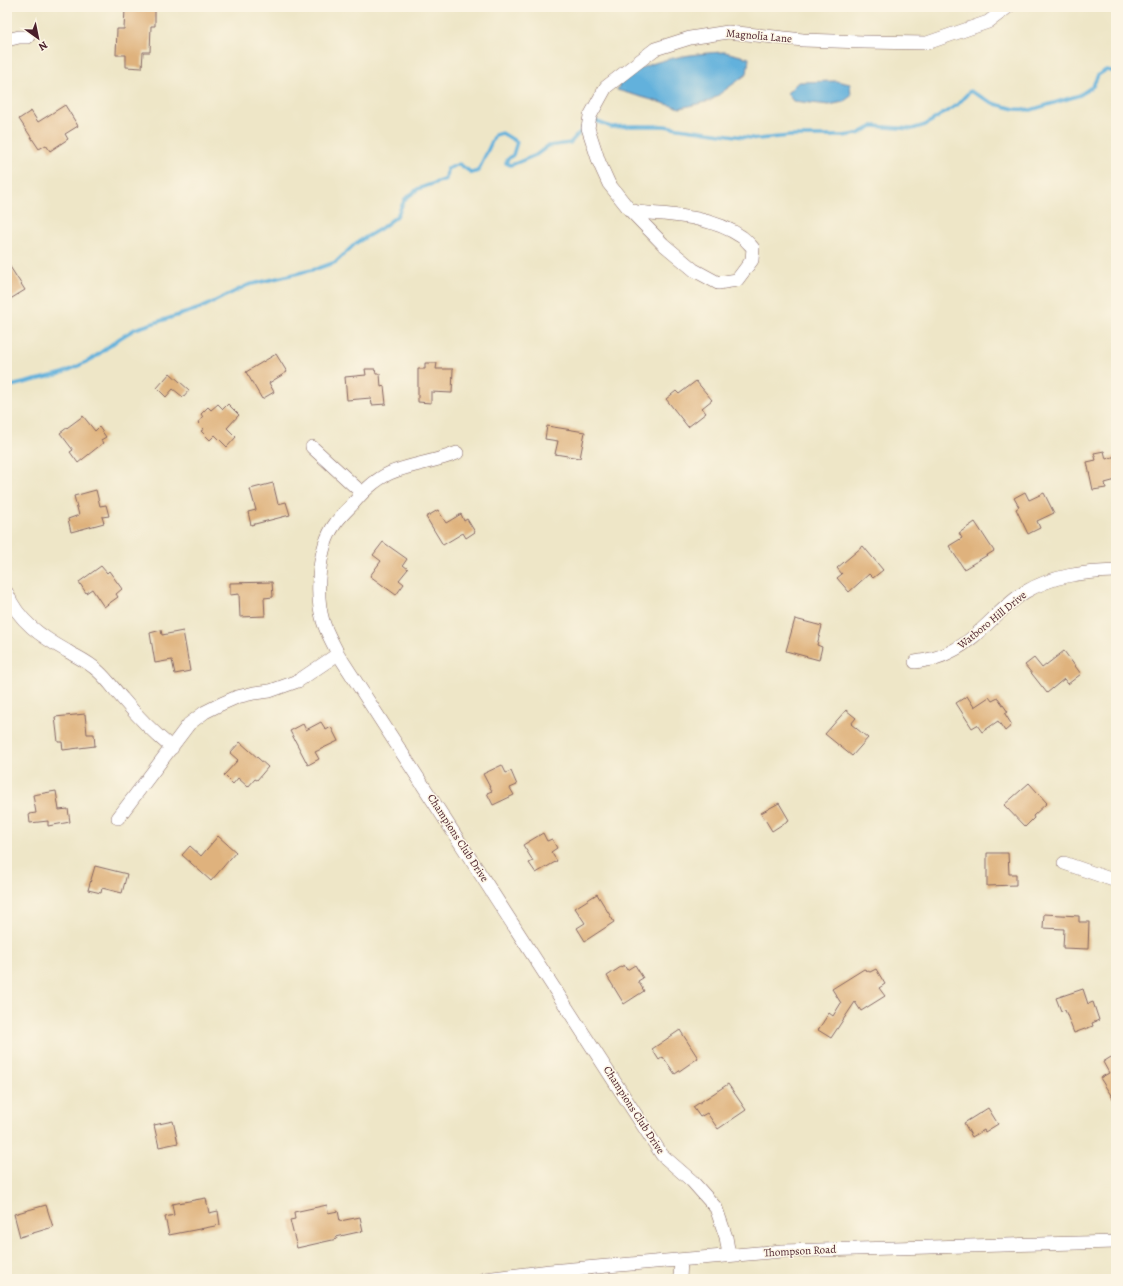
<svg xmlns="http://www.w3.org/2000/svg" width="1123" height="1286" font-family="Alegreya,serif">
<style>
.water{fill:#62b1dc;stroke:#566884}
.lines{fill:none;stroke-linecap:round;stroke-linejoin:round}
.stream{stroke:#62b1dc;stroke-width:3.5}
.building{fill:#dfb27d}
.street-casing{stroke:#836562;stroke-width:14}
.street{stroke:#fff;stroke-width:13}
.labels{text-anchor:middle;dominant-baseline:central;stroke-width:3;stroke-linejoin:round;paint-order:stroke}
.street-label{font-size:11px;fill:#4a1f2b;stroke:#fcf5e5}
</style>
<rect width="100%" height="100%" fill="#fcf5e5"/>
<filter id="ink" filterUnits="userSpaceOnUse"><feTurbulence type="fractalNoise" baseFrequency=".025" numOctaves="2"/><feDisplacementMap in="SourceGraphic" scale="8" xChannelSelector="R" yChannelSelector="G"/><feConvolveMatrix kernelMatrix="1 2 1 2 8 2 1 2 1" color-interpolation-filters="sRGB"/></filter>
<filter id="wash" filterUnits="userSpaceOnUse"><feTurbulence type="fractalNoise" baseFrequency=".012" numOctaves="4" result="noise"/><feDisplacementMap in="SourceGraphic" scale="16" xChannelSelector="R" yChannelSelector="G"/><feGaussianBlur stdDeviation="0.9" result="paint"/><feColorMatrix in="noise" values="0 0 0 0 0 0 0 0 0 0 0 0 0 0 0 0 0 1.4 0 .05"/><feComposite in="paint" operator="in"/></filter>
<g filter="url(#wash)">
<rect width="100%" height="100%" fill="#eee6c7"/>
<path class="water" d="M725,52L749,58L747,74L710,101L680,108L617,90C619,86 621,82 623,79C647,59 695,53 725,52Z
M836,81L850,84L851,96L843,102L829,105L793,101L787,93L798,82Z"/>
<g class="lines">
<path class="stream" d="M593,122L596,121L611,127L629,126H664L758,139L790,136H843L858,134L873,126L912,129L925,125L957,105L970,91L995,104L1015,109L1031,110L1080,95L1093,86L1098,75L1106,70L1116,72
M7,387L60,374L76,367L92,359L120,338L135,329L201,308L248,285L316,269L336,262L356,243L380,229L397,216L405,199L418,189L446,179L447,169L459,164L472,173L478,171L495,135L502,133L517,142L513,155L507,160L506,163L510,165L514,164L536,155L548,146L570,143L581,131L583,127"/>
</g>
<g id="blocks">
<path class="building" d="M125,9L155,10V26H151L150,52H143L142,68L126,67V55H116L117,29H124Z
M65,105L78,126L65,134L68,139L50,151L46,145L39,149L19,119L31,111L38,122Z
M7,262L25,290L7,301Z
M276,354L287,372L269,383L274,392L262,399L246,372Z
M425,363H437L436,369H453L452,393L431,392V403L418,402V369H425Z
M365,369H375L376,374H380L381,387L384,386L386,404L372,405L371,398L347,400L345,377L366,375Z
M170,373L189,390L183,397L173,389L166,397L157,388Z
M696,381L712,400L702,408L706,413L688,427L666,399L676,391L679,394Z
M218,404L223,409L228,404L239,415L227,428L236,437L227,447L215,435L210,440L201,431L204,429L198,423L203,417L201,414L208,407L211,410Z
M83,416L95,431L99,427L106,437L101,440L103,443L78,463L70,452L73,450L60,433Z
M547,426L585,432L580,458L555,454L558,441L545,439Z
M1104,451L1106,459L1116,456V480L1105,483L1106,488L1093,490L1087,462L1096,460L1094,453Z
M273,483L278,504L286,502L290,515L251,525L248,512L256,510L250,489Z
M96,490L100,506L106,505L109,516L102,517L104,523L71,532L68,519L79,515L74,496Z
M1025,492L1029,500L1044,493L1054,513L1037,521L1040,528L1028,534L1016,509L1019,507L1014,498Z
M438,510L446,523L461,514L464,521L467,519L475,532L466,538L463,533L443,545L426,517Z
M975,522L994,551L964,569L949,546L962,538L959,533Z
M383,542L407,559L403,565L408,569L399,580L404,584L396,595L370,576L381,561L373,555Z
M863,546L883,570L873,578L869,574L849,592L837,578L842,574L837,568Z
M101,566L107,573L109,571L122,589L116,594L118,597L104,607L92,589L86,593L79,582Z
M272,582L273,597L264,598L265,616L240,617L239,594L230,595V583Z
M795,619L822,626L817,645L822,647L819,660L786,651Z
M161,630L162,635L183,631L190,671L175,674L172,660L155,663L150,633Z
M1064,651L1081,674L1068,684L1064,679L1047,693L1025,665L1034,658L1042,668Z
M967,696L974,707L989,697L992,701L998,698L1008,712L1005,714L1012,725L1005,731L998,721L982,732L977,725L972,728L956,703Z
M846,710L856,718L851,724L868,738L852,756L825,734Z
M85,714L87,734H94L95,746L63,750L62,742H58L55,717Z
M321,722L326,730L331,727L338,741L315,752L319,759L308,765L290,731L303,724L306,730Z
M240,742L268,767L257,780L255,779L248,787L238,778L233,784L224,775L238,760L230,753Z
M502,765L506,773L511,771L517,785L510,788L514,795L493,805L487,793L492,791L483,774Z
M1029,783L1047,803L1033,816L1034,818L1025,827L1004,805Z
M56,791L59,810L68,809L70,822L48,826V821L30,823L29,814L36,813L33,795Z
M779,803L789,820L772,831L761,813Z
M543,833L547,841L552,839L557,848L551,852L557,861L536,873L529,863L533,861L523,845Z
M218,836L236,852L211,881L182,855L190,846L201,856Z
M987,853H1008L1009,874H1016V885L987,886Z
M95,866L127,874L122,893L102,888L101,893L88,890Z
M597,894L614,922L585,941L577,928L585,923L575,908Z
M1044,914L1079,916V922H1089L1088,949L1063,948L1064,929L1043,928Z
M624,965L627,970L635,965L643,978L638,981L644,991L624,1004L607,976Z
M864,969L870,972L876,969L885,984L879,988L885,996L861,1011L855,1002L831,1038L818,1030L829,1013L833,1016L841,1003L832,989Z
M1083,989L1088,1004L1093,1002L1099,1020L1092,1023L1093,1026L1074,1033L1065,1010L1061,1011L1056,998Z
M680,1030L698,1058L675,1074L663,1057L659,1060L652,1049Z
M1116,1054V1103L1100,1078L1109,1073L1103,1062Z
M728,1084L746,1110L718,1129L707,1113L700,1117L693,1107Z
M988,1108L998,1124L985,1132L984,1130L972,1137L964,1123Z
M173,1121L178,1143L159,1147L154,1125Z
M206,1198L209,1213L218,1211L220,1225L169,1235L165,1217L174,1215L172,1204Z
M46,1205L53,1227L20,1237L14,1214Z
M327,1205L328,1213L338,1211L340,1221L360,1217L363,1231L336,1237L337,1239L297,1248L290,1220L295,1219L294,1212Z"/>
</g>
</g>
<g filter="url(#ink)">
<use href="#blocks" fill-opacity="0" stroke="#836562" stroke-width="1"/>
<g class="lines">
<g class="street-casing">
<path id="street" d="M7,40L19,37H28
M629,209L637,212C672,215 712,216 742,237C746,240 750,245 753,248L752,260L737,280L718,283L694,270L663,244L629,209L609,184L599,162L588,128L590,116L606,87L655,49L690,38L728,32L803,40L864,42L927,43L988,22L1008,7
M312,447L362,493
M457,453C435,462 411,464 390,473C374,480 362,493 351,506C345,512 339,518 335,524C318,547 315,594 323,621C326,632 333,643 338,654L662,1155L692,1181L716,1208L726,1237L729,1255
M7,593C18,621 42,637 67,651C77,657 89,662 98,671C107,679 114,689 122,698C137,716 154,733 172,748
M915,662C928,660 940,658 952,651C980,637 999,608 1025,592C1054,575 1084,572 1116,571
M118,818L189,724L205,712L221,704L237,697L254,693L270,691L298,681L338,654
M1064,863L1116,881
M485,1279L550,1271L782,1251L1116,1242
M680,1279L681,1260"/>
</g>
<use href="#street" class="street"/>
</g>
</g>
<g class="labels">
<g class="street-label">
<text transform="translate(759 36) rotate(5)">Magnolia Lane</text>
<text transform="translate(992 620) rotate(-39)">Watboro Hill Drive</text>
<text transform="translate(458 838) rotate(57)">Champions Club Drive</text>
<text transform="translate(634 1110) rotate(57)">Champions Club Drive</text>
<text transform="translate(800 1251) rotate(-3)">Thompson Road</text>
</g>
</g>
<rect width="1123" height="1286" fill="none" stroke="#fcf5e5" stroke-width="24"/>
<g transform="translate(38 38) rotate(147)" stroke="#fcf5e5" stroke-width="3" paint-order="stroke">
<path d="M0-3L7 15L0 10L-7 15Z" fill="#4a1f2b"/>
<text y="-6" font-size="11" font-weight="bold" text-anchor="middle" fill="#4a1f2b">N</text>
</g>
</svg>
